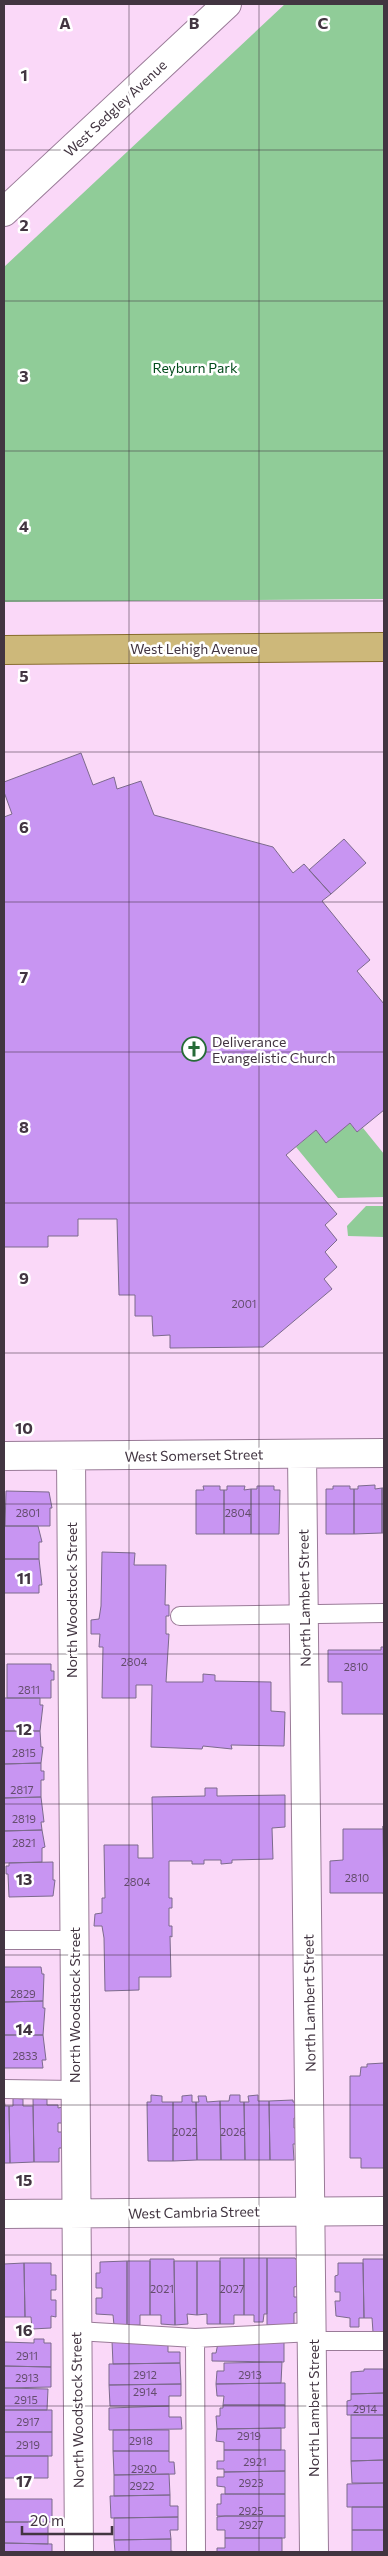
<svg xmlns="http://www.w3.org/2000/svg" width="388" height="2556" font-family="Commissioner,sans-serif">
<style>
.green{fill:#90cc98}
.building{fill:#c895f2;stroke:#7c6a8c}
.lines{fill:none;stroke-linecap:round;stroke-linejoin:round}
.service-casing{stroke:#9a7b98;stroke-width:20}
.minor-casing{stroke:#9a7b98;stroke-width:30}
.tertiary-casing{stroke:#9a7b98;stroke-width:30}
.primary-casing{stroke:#876c2d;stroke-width:30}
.service{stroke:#fff;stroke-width:18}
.minor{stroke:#fff;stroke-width:28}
.tertiary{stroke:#fff;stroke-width:28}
.primary{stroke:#cdb87a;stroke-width:28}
.grid{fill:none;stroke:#423541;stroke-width:1;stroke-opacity:0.55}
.labels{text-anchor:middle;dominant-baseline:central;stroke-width:5;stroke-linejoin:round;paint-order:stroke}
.number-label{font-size:11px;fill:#644d6d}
.street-label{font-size:14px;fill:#423541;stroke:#fff}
.park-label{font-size:14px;fill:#034c1c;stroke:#fff}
.poi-label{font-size:14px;fill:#423541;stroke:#fff;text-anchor:start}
.grid-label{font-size:16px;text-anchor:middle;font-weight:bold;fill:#423541;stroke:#fff;stroke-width:5;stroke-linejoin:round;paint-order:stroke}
</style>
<rect width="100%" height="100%" fill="#fad8f8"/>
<path class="green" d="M285,4H384V599L4,602V267Z
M350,1123L357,1132L363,1128L384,1154V1197L338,1198L296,1147L316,1130L326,1142Z
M366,1206H384V1237L348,1236L347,1226Z"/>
<path class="building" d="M81,753L93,785L114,777L117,789L141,781L154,815L273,847L293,873L304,864L331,894L322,901L370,960L357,971L384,1004V1110L357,1132L350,1123L326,1143L316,1130L286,1155L337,1214L325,1225L337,1240L325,1252L337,1267L324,1279L332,1289L263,1347L170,1348V1335L153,1336L152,1316H135V1295H119L117,1219H78V1236H48V1247H4V817L12,814L4,792V782Z
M344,839L366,863L331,894L309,870Z
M375,1485V1489L382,1488V1533L354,1534V1489H358V1486Z
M203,1486H220V1490H224V1534H196V1490H204Z
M227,1486H245L244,1490L251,1489V1534H224V1490H227Z
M257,1486H274V1490H280L279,1534H251V1489H257Z
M333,1486H350V1489H354V1534H326V1489H333Z
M382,1488H384V1533H382Z
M6,1491L49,1492L52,1508H50V1526H5Z
M4,1526H38L42,1542H39V1559H4Z
M102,1552L135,1553L134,1565H166L165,1605H169V1616H166V1634H169L166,1682H203V1674L215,1675V1681L271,1682V1711L285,1712L284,1746L231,1745L232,1749L203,1746L202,1749L151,1747L152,1685H136V1698H102L103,1647H99L100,1634H91V1620L99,1619L101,1606Z
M4,1559H39L42,1585H39V1593H4Z
M381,1647H384V1717L383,1714H342V1682H328V1650H381Z
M7,1664H51V1671H54V1680H51V1698H7Z
M4,1698H40V1705H43L40,1731H4Z
M4,1731H40L41,1747H43L41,1763L4,1764Z
M41,1763V1771H44V1780H41V1797L4,1798V1764Z
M205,1788H217V1796L285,1795V1827L272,1828L273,1859L232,1860V1863L221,1864V1860H204V1864H192V1861H169V1898H172V1908H169V1926H172V1937L170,1936L171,1977H139V1990L105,1991L104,1938L102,1926H94L95,1914L102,1913V1898H105L104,1845H138V1858H153L152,1797L205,1796Z
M41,1797L44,1822H41L42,1830L4,1831V1798Z
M383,1826L384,1895L383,1893H330V1861L343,1860V1829H383Z
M42,1830L45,1847L42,1848V1862L4,1863V1831Z
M53,1862V1880H55L53,1896L9,1897L8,1874H6V1866H9V1863Z
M4,1967H41L42,1974H44L43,2001L4,2002Z
M43,2001V2008H45L43,2035H4V2002Z
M4,2035H43L46,2060H42L43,2068H4Z
M384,2063V2168H361V2158H350V2076H360L361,2067H367V2064Z
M151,2095L162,2096V2102H173V2161H148L147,2102H151Z
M192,2095V2102H196L197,2160L173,2161V2102H182V2096Z
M230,2095H240V2102H244L245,2160H221L220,2101H229Z
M258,2095V2101H269L270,2160H245L244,2102H249L248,2096Z
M198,2096H206L207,2102L220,2101L221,2160H197L196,2102H199Z
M4,2098L5,2106H9L10,2163H4Z
M13,2098L23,2099V2106H33L34,2162L10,2163L9,2106H13Z
M33,2098L47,2099V2105H58V2108L63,2107V2123H58V2132H63V2148H59V2162H34Z
M293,2100V2102H298V2118H294V2128H298V2144H293L294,2160H270L269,2101Z
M220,2258H244V2315H234V2324H220Z
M244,2258H267V2314H264L263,2322H254V2315H244Z
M267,2258H295L297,2261L299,2286L294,2287V2297H299V2312L294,2313V2326L267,2325Z
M150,2259H174L175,2325L161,2324V2315H150Z
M363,2259H384V2332H373L372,2318H364Z
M127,2261H150V2315H140V2325H127Z
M127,2261V2325H114L113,2315L96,2314V2298H102V2288H96V2273H100V2262Z
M174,2261H197V2315L187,2314L188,2324L175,2325Z
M197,2261H220V2324H207V2314L197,2315Z
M24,2263L25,2317H4V2264Z
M24,2263H51V2275H56V2290H51V2300H56V2317L51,2316V2328L32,2329L31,2317H25Z
M338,2263H363L364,2318H359V2327H350V2318L336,2316L335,2301H340V2292H335V2276L338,2275Z
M34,2339H44V2343H51V2367L4,2366V2342L34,2343Z
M168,2340V2352H180V2363L113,2364L112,2341Z
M284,2341V2362L212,2361V2353H216L218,2343Z
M282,2362L281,2383L216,2384L217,2371H224V2363Z
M180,2363L181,2384L109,2385V2364Z
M4,2366L51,2367V2387L4,2388Z
M364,2369H384V2393L351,2394V2372L364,2371Z
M285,2383V2405H223L224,2396H217L216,2384Z
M181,2384V2396H169V2406H110L109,2385Z
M4,2388L48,2389L47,2410H4Z
M384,2393V2415H347V2401L351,2400V2394Z
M223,2405H285V2428L217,2429L216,2416H220V2408H223Z
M169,2406V2417H181L182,2429L109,2430V2408Z
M4,2410H52V2432H4Z
M351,2415H384V2438H351Z
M281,2428V2450H224V2442L216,2441L217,2429Z
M113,2430H169V2451H113Z
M4,2432H52V2456H4Z
M351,2438H384V2460L351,2461Z
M224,2450H285V2471L224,2472V2469H217V2461H224Z
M113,2451H169V2462H174L175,2474L114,2475Z
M4,2456H48V2478H4Z
M384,2460V2483H352L351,2461Z
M285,2471V2494H225V2487L217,2486V2477H224V2472Z
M169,2474L170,2495L114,2496V2475Z
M384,2483V2507H347V2484Z
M221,2494H285V2516H217V2504H221Z
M170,2495V2506H178V2517L111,2518L110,2496Z
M4,2499H52V2522H4Z
M352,2507H384V2530H352Z
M225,2516H285V2538H225V2530H217V2517Z
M178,2517V2530H170L171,2539L114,2540V2518Z
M4,2522H48V2544L4,2543Z
M352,2530H384V2552H352Z
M225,2538H282V2552H217V2548H225Z
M171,2539V2551L176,2552H115L114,2540Z
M4,2543L52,2544V2552H4Z"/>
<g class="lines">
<g class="service-casing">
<path id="service" d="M180,1616L384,1613
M4,1940H73
M4,2089L74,2090
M77,2331L195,2338L313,2332
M195,2338L196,2552
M313,2341H384"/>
</g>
<g class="minor-casing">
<path id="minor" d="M302,1454L314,2552
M4,1456L384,1453
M71,1457L79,2552
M4,2214L384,2211"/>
</g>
<g class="tertiary-casing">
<path id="tertiary" d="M4,212L227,4"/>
</g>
<g class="primary-casing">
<path id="primary" d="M4,650L384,647"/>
</g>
<use href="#service" class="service"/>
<use href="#minor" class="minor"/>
<use href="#tertiary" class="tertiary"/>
<use href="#primary" class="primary"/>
</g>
<path class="grid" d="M129,4V2552M259,4V2552M4,150H384M4,301H384M4,451H384M4,601H384M4,752H384M4,902H384M4,1052H384M4,1203H384M4,1353H384M4,1504H384M4,1654H384M4,1804H384M4,1955H384M4,2105H384M4,2255H384M4,2406H384"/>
<defs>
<g id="church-ring" transform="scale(1.25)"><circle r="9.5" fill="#fff" stroke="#266b37" stroke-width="1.5"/><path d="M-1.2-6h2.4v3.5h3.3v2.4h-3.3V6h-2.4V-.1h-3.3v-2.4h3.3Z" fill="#266b37"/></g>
</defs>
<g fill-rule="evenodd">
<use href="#church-ring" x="194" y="1049"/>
</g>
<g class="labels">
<g class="number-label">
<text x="244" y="1303">2001</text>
<text x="28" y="1512">2801</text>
<text x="238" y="1512">2804</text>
<text x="134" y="1661">2804</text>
<text x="356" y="1666">2810</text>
<text x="29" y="1689">2811</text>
<text x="24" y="1752">2815</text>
<text x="22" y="1789">2817</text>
<text x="24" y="1818">2819</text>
<text x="24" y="1842">2821</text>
<text x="357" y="1877">2810</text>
<text x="137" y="1881">2804</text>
<text x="23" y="1993">2829</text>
<text x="25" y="2055">2833</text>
<text x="185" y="2131">2022</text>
<text x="233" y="2131">2026</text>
<text x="162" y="2288">2021</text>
<text x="232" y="2288">2027</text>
<text x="27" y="2355">2911</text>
<text x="145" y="2374">2912</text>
<text x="250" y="2374">2913</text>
<text x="27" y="2377">2913</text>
<text x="145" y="2391">2914</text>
<text x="26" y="2399">2915</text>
<text x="365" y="2408">2914</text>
<text x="28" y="2421">2917</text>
<text x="249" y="2435">2919</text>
<text x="141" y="2440">2918</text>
<text x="28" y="2444">2919</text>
<text x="255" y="2461">2921</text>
<text x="144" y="2468">2920</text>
<text x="251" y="2482">2923</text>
<text x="142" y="2485">2922</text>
<text x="251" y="2510">2925</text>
<text x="251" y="2524">2927</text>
</g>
<g class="street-label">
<text transform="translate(115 108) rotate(-43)">West Sedgley Avenue</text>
<text x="194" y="648">West Lehigh Avenue</text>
<text transform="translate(194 1455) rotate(-1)">West Somerset Street</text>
<text transform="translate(304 1598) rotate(-91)">North Lambert Street</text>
<text transform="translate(71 1600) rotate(-90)">North Woodstock Street</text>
<text transform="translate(309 2003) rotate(-91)">North Lambert Street</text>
<text transform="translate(74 2005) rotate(-90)">North Woodstock Street</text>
<text transform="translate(194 2212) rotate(-1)">West Cambria Street</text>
<text transform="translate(313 2408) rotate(-90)">North Lambert Street</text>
<text transform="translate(77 2410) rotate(-91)">North Woodstock Street</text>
</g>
<g class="park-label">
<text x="195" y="367">Reyburn Park</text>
</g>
<g class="poi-label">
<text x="212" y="1041">Deliverance<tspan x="212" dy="16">Evangelistic Church</tspan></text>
</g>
</g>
<g class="grid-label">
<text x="65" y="29">A</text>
<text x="194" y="29">B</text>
<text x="323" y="29">C</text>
<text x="24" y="81">1</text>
<text x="24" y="231">2</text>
<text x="24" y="382">3</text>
<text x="24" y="532">4</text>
<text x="24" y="682">5</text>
<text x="24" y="833">6</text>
<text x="24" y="983">7</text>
<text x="24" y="1133">8</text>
<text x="24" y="1284">9</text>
<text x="24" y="1434">10</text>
<text x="24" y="1584">11</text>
<text x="24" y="1735">12</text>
<text x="24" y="1885">13</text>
<text x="24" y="2035">14</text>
<text x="24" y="2186">15</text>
<text x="24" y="2336">16</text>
<text x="24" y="2487">17</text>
</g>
<rect width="388" height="2556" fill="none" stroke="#423541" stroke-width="10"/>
<path d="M22 2526v8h90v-8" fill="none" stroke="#423541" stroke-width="2.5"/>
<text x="30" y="2526" font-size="15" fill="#423541" stroke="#ffffff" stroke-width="4" paint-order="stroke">20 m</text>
</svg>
